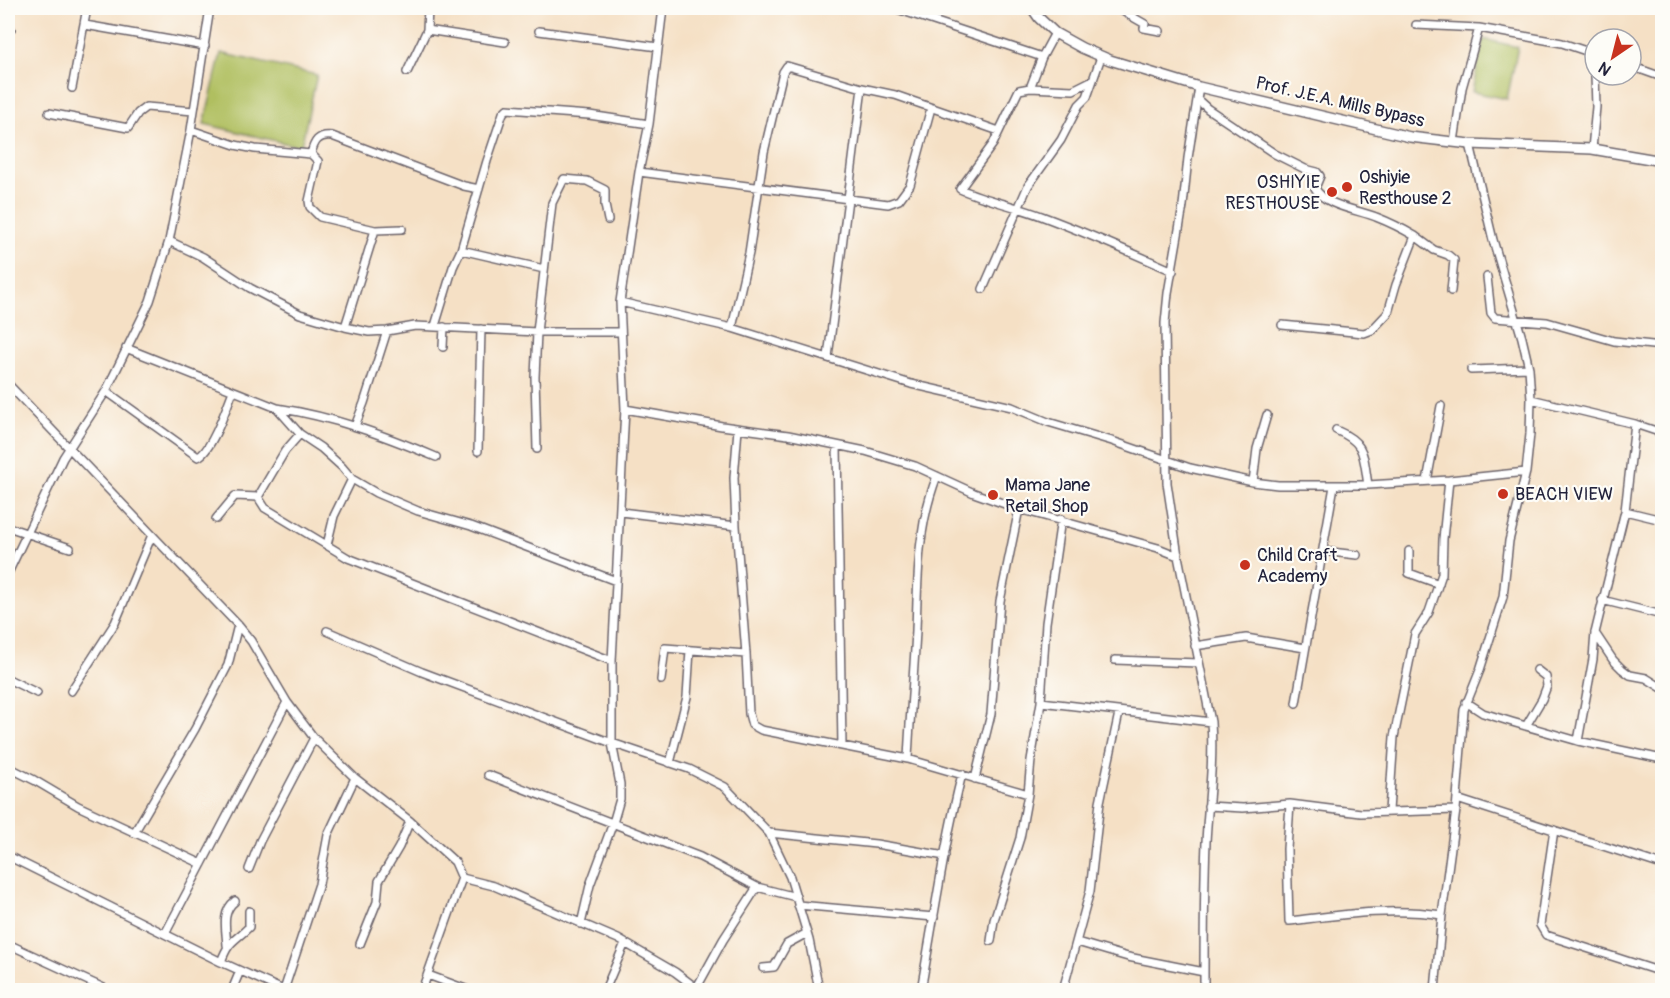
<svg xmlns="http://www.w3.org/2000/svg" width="1670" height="998" font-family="Pangolin,sans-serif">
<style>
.green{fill:#b0bf61;stroke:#69704e;stroke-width:1.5}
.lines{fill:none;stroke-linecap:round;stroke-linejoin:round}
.street-casing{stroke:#6c646b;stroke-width:10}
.secondary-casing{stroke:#6c646b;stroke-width:12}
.street{stroke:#fff;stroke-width:7}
.secondary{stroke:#fff;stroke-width:9}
.poi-dot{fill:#c8321e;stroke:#fdfcf7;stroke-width:2}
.labels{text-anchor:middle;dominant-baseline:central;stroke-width:4.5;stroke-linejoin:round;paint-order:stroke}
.street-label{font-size:18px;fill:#22223b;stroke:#fdfcf7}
.poi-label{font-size:18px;fill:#22223b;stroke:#fdfcf7;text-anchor:start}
</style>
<rect width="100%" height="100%" fill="#fdfcf7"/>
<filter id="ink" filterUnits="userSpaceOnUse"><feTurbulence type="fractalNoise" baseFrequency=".0167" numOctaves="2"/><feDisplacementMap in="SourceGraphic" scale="12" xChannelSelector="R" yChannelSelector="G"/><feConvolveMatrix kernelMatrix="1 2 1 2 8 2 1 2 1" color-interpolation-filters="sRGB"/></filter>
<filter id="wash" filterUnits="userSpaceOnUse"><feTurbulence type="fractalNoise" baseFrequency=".008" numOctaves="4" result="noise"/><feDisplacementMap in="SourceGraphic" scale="24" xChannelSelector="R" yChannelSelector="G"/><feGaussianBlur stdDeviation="1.35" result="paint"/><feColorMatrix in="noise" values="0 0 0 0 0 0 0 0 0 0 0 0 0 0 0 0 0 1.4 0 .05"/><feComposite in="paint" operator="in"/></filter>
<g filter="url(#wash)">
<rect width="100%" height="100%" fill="#f5e0c5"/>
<path class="green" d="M1483,39L1518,47L1507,99L1472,92Z
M221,53L317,75L301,147L204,124Z"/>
</g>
<g filter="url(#ink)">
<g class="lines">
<g class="street-casing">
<path id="street" d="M894,8L1042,57
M1087,8L1097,10L1099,8
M1117,8L1145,24L1144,28L1160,31
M1291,8L1301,11
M85,25L205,46
M1416,25L1479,28L1562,43L1595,54
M8,28L11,29
M427,30L505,42
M539,31L658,47
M1055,33L1042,57L1030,88L1019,90L993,144L960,189C988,201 1016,206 1044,217C1087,233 1130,252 1173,271
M1631,66L1662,77
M407,72L427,30L428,8
M1199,87L1188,158L1183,206L1168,293L1165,323L1167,483L1178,556L1211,722C1214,763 1208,802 1206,842C1204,892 1204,941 1204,990
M72,88L87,8
M1030,88L1073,90L1093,80L1101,57
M1198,100L1208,109L1275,154L1305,169L1317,172L1320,176L1315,188C1324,206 1359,210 1376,217C1389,222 1403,229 1415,236
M49,113L128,128L138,113L146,107L194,111
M191,130L235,145L255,149L311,154L318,161L309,201L310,207L320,217L375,230L402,229
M1454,142L1462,88L1479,28
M1592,149L1596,107L1595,75
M311,154C314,142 318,134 332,136L464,186L479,189
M639,172L888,204L899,200L910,185L931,108
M169,241L203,257L250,288L300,314L345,327L369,332L387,331L415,326L537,332H620
M461,250L544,269
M1487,277L1491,313L1495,318L1547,322L1614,341L1662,346
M983,289L1028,186L1061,140L1079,105L1087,97L1093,80
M620,302L732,328L911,384L1012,407L1048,422L1112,441L1190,468L1253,482L1278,485H1368L1449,480L1526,472
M1282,325L1364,333L1372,330L1388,313L1396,285L1415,236L1434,250L1448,255L1454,260L1451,291
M435,326L453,267L461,250L487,161L503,113L507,109L589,115L649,124
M345,327L375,230
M732,328L749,253L764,152L783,72L787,66L862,88L895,95L999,131
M443,347L444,327
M126,348L277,408L300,434L321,448L342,467L352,479L376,493L418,511L471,526L616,581
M828,357L862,88
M1471,370L1529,368
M8,384L238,625L251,641L287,702L314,738L355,778L410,821L455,862L462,878L422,990
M106,391L198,457C212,451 227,406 233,391
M1531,399L1635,424L1662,433
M277,408C335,417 383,435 436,457
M625,409L722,426L788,435L865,451L915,466L974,493L1019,509L1158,548L1178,556
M355,426L364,403L387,331
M738,429L734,478L736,526L746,654L749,714L752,725L761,730L908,759L1028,794
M1336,430C1366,443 1363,454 1368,485
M300,434L285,451L258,497L265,508L348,558L612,661
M837,446L842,746
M537,449L535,377L537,332L552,203L564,179L587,181L605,190V205L608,220
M478,451L481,329
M1427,481L1441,406
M1253,482L1257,449L1267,415
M1625,511L1662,520
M621,512L736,526
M216,519L235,496L258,497
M8,527L70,548
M327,545L334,516L352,479
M1323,551L1357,555
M1409,551V573L1439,584
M8,573L63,458L106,391L150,301L169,241L191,130L210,8
M1602,600L1662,615
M327,631L422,672L612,743L689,769L725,787L769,833L790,877L809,940L819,990
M1595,633L1613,660L1622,669L1630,675L1646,678L1662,688
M1195,646L1246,638L1305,648
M1115,660L1198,663
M8,679L37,693
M661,680L665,648L746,654
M71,691L115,623L152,535
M1041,702L1211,722
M1466,702L1483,713L1512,722L1578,741L1662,759
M1296,703L1334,486
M1526,726L1542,699L1547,686L1546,677L1537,670
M1578,741L1593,659L1595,633L1625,511L1635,424
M908,759C910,716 914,673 916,630C918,576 917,528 937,476
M670,763L687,697L690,650
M8,767L34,780L78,806L202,864
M488,775L700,857L757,887L723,940L696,989
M975,779L991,714L1000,601L1019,509
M1457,799L1662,865
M1290,804L1287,849L1289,921C1340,915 1391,907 1442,915
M1208,806L1243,808L1290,804L1361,813L1456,810
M1389,811L1394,737L1415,634L1429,612L1442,574L1443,539L1449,480
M1554,830L1540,925L1546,935L1655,970L1662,981
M134,833L195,729L228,665L238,625
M769,833L876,844L945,856
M8,856L221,962L283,990
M249,869L260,841L314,738
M462,878L494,886L618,939L675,972L699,990
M757,887L796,897
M798,905L934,917
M581,924L590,885L613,823L620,799V784L612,743V661L625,409L620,302L639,172L649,124L663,8
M165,934L287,702
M991,941L994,920L1020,838L1028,794L1031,760L1041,702L1046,623L1061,519
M1077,942L1128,957L1204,972
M8,944L108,990
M360,944L377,902L379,881L399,847L410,821
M227,945C226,929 221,912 235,901
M221,962C229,940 234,942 249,927V911
M763,968L774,967L787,944L807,933
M428,975L468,990
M232,990L240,971
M284,990L319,884L328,835L355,778
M605,990L625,943
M921,990C934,918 944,845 962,774
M1063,990L1090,891L1100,802L1119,713
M1435,990L1442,915L1456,810L1464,710L1480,670L1503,597L1509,541L1526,472L1530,434L1531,399L1529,368L1522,338L1493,240L1470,144
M1656,990L1662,982"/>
</g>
<g class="secondary-casing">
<path id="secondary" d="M1032,8L1039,18L1055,33L1082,48L1110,60L1199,87L1410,137L1470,144L1592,149L1662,161"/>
</g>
<use href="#street" class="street"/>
<use href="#secondary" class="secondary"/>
</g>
</g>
<g class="poi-dot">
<circle cx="1347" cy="187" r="6"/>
<circle cx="1332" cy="192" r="6"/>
<circle cx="1503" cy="494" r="6"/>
<circle cx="993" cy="495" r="6"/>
<circle cx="1245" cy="565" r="6"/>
</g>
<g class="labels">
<g class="street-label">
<text transform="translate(1340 102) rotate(13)">Prof. J.E.A. Mills Bypass</text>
</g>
<g class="poi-label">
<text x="1359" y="177">Oshiyie<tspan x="1359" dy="21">Resthouse 2</tspan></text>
<text x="1320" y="182" text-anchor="end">OSHIYIE<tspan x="1320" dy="21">RESTHOUSE</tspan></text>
<text x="1005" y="485">Mama Jane<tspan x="1005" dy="21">Retail Shop</tspan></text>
<text x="1515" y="494">BEACH VIEW</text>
<text x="1257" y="555">Child Craft<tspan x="1257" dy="21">Academy</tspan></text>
</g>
</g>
<rect width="1670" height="998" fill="none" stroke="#fdfcf7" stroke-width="30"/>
<g transform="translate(1613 57) rotate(215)"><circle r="28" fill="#fdfcf7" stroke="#a5a5ac" stroke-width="1.5"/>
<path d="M0-4.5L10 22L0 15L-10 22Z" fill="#c8321e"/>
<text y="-9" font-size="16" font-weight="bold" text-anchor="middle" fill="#22223b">N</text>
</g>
</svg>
